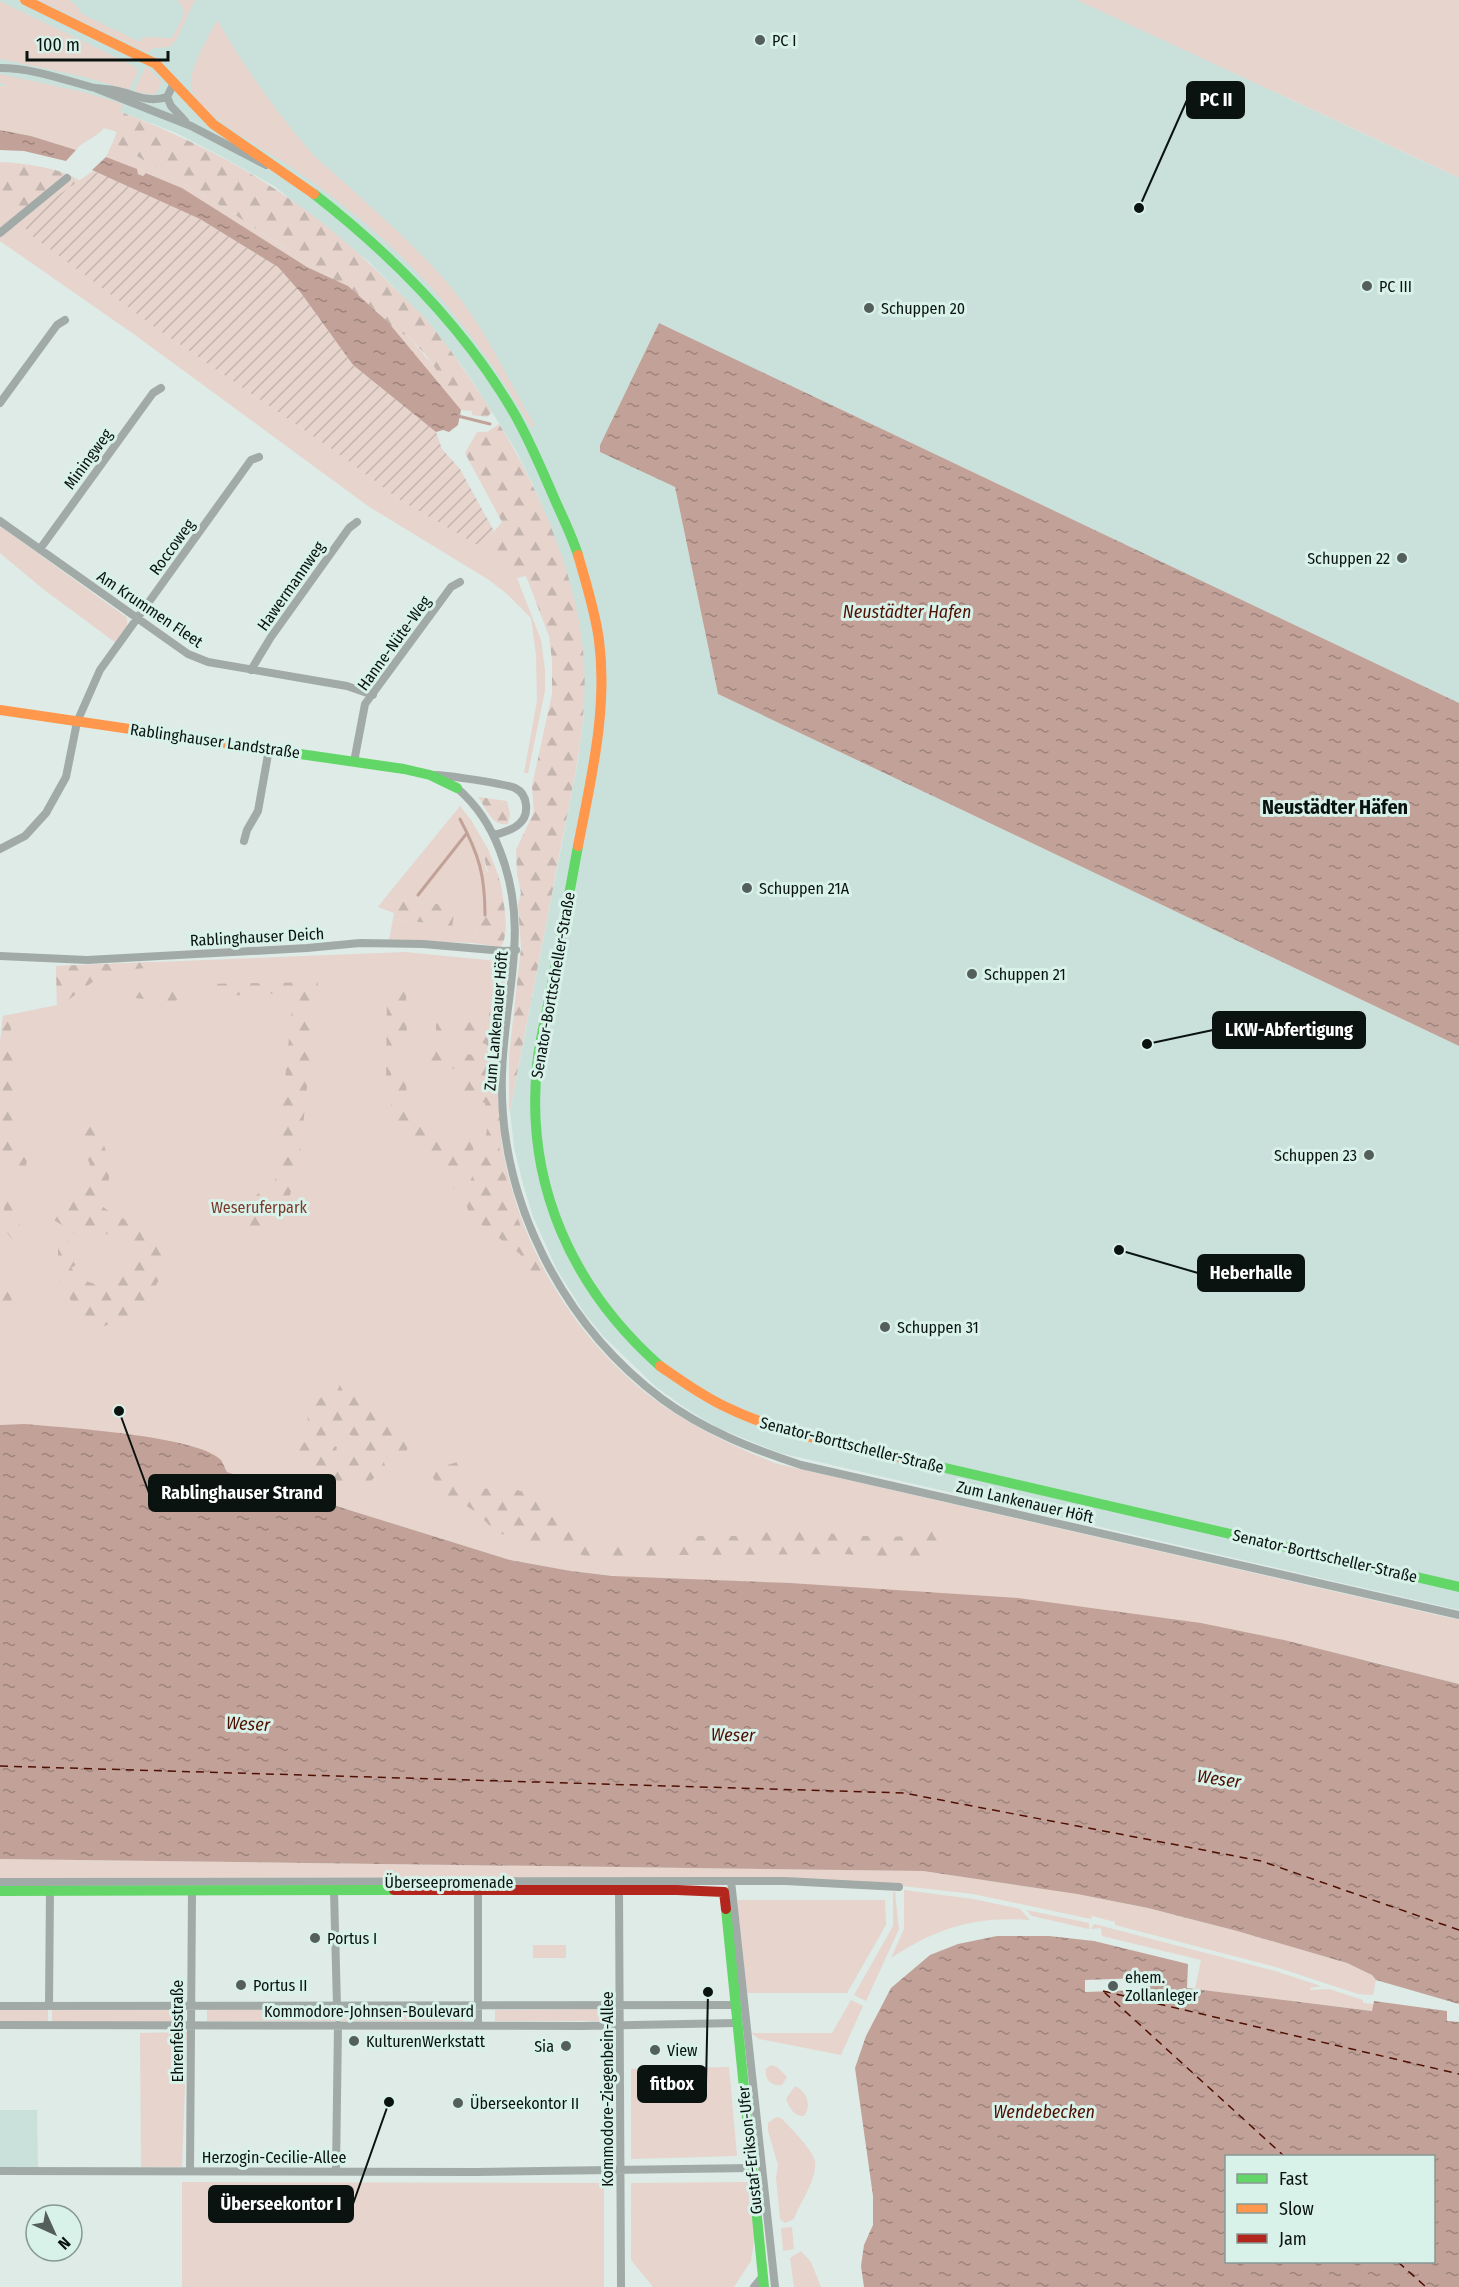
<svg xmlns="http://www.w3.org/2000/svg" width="1459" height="2287" font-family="'Fira Sans Condensed',sans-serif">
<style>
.built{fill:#cae1db}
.green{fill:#e6d4cd}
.forest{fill:url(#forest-firs)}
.garden{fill:url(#garden-furrows)}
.water{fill:url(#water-ripples);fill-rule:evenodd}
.pier{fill:#deebe7}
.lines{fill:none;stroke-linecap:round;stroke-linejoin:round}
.stream{stroke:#c2a298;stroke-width:3}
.ferry{stroke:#4f0f02;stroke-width:1.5;stroke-dasharray:8 6;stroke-linecap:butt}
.street{stroke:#a1aaa7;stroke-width:8}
.fast{stroke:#63d668;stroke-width:10}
.slow{stroke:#ff974d;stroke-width:10}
.jam{stroke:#b3261e;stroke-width:10}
.poi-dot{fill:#545f5b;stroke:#d8f1e9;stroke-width:2}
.labels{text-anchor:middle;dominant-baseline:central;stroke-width:6;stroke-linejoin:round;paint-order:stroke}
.poi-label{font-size:16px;fill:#0a1310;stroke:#d8f1e9;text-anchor:start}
.street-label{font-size:16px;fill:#0a1310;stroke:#d8f1e9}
.park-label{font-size:16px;fill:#7c392a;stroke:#d8f1e9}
.water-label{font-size:18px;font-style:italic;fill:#4f0f02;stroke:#d8f1e9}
.quarter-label{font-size:20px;font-weight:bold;fill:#0a1310;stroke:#d8f1e9}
.leader{fill:none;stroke:#0a1310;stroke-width:2}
.callout-dot{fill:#0a1310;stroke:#d8f1e9;stroke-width:2}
.callout{fill:#0a1310;stroke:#0a1310;stroke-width:2}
.callout-label{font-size:18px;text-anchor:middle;font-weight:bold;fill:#fff}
</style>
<defs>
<pattern id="forest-firs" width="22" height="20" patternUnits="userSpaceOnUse" patternTransform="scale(1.5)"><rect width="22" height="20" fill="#e6d4cd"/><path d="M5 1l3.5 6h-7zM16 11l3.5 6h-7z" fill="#c4b5af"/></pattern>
<pattern id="garden-furrows" width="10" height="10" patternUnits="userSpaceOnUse" patternTransform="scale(1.5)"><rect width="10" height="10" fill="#e6d4cd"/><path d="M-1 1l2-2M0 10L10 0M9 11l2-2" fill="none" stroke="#c4b5af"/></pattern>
<pattern id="water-ripples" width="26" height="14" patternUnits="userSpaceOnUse" patternTransform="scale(1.5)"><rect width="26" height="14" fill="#c2a298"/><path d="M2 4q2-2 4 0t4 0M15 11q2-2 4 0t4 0" fill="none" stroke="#9c837b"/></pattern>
</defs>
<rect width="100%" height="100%" fill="#deebe7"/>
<path class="built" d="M0,0H1077L1459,178V703L659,323L600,445V452L675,487L718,694L1459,1046V1610L780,1453L718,1428L685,1408L656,1387L603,1336L585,1314L557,1270L533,1217L523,1184L514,1147L510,1111L578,761L584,712V661L576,610L551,527L533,485L516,451L492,412L465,370L428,322L369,262L274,186L217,154L174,132L124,113L36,91L0,86Z
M0,2110H37L38,2167H0Z"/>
<path class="green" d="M38,0H69L75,4L82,14L140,42L143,37L172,38L184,15L182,6L177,0H195L176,40L169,47L153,48L148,53Z
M1077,0H1459V178L1451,174Z
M0,1L136,67L138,72L129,90L81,76L0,59Z
M217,20C244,66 274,109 309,150C320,162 334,173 346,184C381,217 419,249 450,286C487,330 506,378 535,426L531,427C468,318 396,238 292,168C269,152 201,116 192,91C185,75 209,36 217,20Z
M146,66L162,82L157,92L152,95L134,91Z
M0,74L83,92L123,104L120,112L124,113L117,132L104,128C96,138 84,140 76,150L31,136L0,130V86L4,87L5,84L0,83Z
M113,142L228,210L286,249L283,252L182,188L147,173L143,176L106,157Z
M6,211L23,220L28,232L156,328L336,452L400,500L481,547L517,578L541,640L545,670V691L528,773H524L537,701L536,655L531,618L507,594L489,580L368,506L135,335L0,241V212Z
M397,333L407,335L472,411L461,410L452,401Z
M0,526L126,617C131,626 121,636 116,643L43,589L0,553Z
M460,806L471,820L468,823L482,850L486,870L498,881L499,877L502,890L493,892L490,898V914L479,924L473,943L389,940L393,919L428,923L447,930L437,904L385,898Z
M405,952L507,962C502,1010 495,1059 498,1107C505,1226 568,1339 665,1407C701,1431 739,1449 778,1464L1459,1620V1684L1366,1660L571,1571L510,1560L227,1472L220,1459C147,1443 75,1423 0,1425V1043L3,1016L57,1005L56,966Z
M0,1859L923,1871L1077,1894L1148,1908L1237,1931L1347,1963L1372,1975L1376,1980L1373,1995L1358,1994L1276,1967L1115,1925V1922L1092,1916L1091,1919L973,1894L893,1885L771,1877L0,1878Z
M904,1890L973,1899L1020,1909L1030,1920C974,1916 937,1928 891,1958L904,1929Z
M893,1892H895L899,1929L866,2001L854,1995L893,1926Z
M737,1900H885L886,1925L847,1993H747Z
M1026,1910L1089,1923V1929L1032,1916Z
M1094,1924L1275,1971L1321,1986L1310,1988L1311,1990L1329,1989L1363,2000V2003L1373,2004V2011L1195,1989L1201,1960L1102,1936L1101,1928L1091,1929Z
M533,1945H566V1958H533Z
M851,2000L863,2006L841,2055L759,2039L751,2033H832Z
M0,2009H48V2021L0,2022Z
M207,2009H336V2021H207Z
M340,2009H463V2021H340Z
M605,2009V2021H495V2010Z
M52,2010H177V2022H52Z
M187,2032L182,2167H141L140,2033Z
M771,2065L777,2067L787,2077L782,2085C771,2087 764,2079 766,2069Z
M729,2067L737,2156L631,2159V2069Z
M795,2086C807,2092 812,2105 804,2116C793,2116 790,2108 786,2099Z
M776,2117L781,2118C789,2126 814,2151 815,2162C817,2180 800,2202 794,2219L785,2223L780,2219L776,2177L778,2165L768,2131V2123Z
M182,2182L604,2183V2287H182Z
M748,2182L755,2235L751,2261L734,2287H653L631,2260V2183Z
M792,2227L794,2249L783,2251L781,2228Z
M801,2251L811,2262L821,2287H794L790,2258Z"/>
<path class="forest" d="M124,113C231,155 312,204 393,287C405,299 418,310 429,323C452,351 472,381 492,412L487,417L472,415V411L450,389L425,354L407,335L397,333L378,312L328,276L307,267L283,252L285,248L228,210L113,142Z
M0,162C22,163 63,168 80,181L23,220L6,211L0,212Z
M499,424C540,490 580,584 584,662C588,726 572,789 560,851C544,938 526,1024 510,1111L509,1109V1056L521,948L518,904L521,893L517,874L516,850L534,812L532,786L552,694V660L549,636L526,576L517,578L481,547L502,522L465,453L477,432H487Z
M478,797L507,801L510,814L508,824C492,827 487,809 478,797Z
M471,820L488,849L499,877V881C484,875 487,861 481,849C478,840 472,832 467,823Z
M502,890C504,907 510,931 501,947L473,943L479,924L489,914L490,898L493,892Z
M385,898L437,904L450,909L454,915L452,927L447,930L428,923L393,919L394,913L378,907Z
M498,961L507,962C503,1007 496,1052 498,1097C498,1112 506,1134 499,1147C508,1192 521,1239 546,1278L538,1283L526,1268L520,1254L470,1216L464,1198L485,1143L487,1129L485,1103L454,1095L438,1076L484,1084L483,1076L431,1063L423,1055L425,1047L485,1057L487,1045L476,1039L436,1032V1025L438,1021L488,1023L494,973Z
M154,962L145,968L106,972L64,1003L57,1005L56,966Z
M318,982L300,1155L283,1223L274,1219L265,1223L268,1238L254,1241L239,1224L243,1205L275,1181L293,998C275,987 227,1002 204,991L206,984Z
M118,986L175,992L180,994V997L174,1002L115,996L113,990Z
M406,988L407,1036L386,1088L387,989Z
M10,1015L17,1122L16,1148L27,1160L24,1176L6,1159L0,1156V1043L3,1016Z
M404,1072L406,1077L407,1111L421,1128L449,1152L461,1153L470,1136L474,1137L476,1141L458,1192L386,1123V1119Z
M93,1125C110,1149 115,1178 101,1205C115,1218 133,1220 148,1233C170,1252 166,1273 150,1294C147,1299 144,1305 139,1308C126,1318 112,1323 97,1329L79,1315L58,1278V1248L52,1235L53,1228L83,1251L82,1261L71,1268L83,1280L109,1289L110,1282L105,1272L112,1274L115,1283C126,1277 128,1268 131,1257L121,1241L105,1233L87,1241L54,1220V1214L68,1188C84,1189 86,1178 90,1164L77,1138L85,1128Z
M11,1197L17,1200L20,1227L34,1243L32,1248C5,1247 0,1219 6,1198Z
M0,1271L16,1310L0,1327L2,1306Z
M348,1380C356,1387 364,1396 372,1403C391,1418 420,1428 404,1456L391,1453L383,1461L387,1469L384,1477H375C370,1482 366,1486 359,1486C344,1487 296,1464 286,1453C298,1438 320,1441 337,1447L336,1451L354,1457L360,1439L343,1432L339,1441L310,1434L300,1436L308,1421L307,1411L325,1394L337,1392L341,1381Z
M464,1460L467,1469L463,1488L480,1489L507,1487L550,1500L561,1512L573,1539L588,1545L620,1547L630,1544L661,1542L662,1554L656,1561L585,1556L555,1547L531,1543L496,1532L476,1512L465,1505L446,1500L431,1474L434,1469Z
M926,1524L939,1527L935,1561L844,1554L675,1555L676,1540L687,1536H736L784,1530L880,1537L916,1536Z"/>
<path class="garden" d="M93,171L146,192L200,219L278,267L301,293L353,365L436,432L442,449L460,469L494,531L481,547L400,500L336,452L156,328L27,232L23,220Z"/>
<path class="water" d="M0,130L31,136L76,150L66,161L24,151L0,150Z
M106,157L137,169L138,174L143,176L146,173L182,188L307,267L348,286L388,322L461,410L458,425L449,432L443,430L436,432L353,365L301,293L278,267L200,219L92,170Z
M659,323L1459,703V1046L718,694L675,487L600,452V445Z
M24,1424C60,1427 199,1436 221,1460C223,1463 225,1469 227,1472L510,1560L571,1571L613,1576L790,1583L1018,1598L1201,1623L1284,1640L1459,1684V2004L1376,1980L1372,1975L1347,1963L1237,1931L1148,1908L1077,1894L923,1871L0,1859V1425Z
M997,1936H1049L1094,1941L1188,1964L1187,1988L1372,2011L1374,2001L1447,2011V2021L1459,2022V2287H864L861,2266L864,2245L873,2225V2196L855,2068L866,2036L891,1988L930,1955L958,1944ZM1226,2156H1434V2262H1226Z"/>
<path class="pier" d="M1140,1978L1141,1990L1085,1992V1980Z"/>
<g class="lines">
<path class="stream" d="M458,416L490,424
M460,819C479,855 485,875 485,915
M418,895L467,833"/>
<path class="ferry" d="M0,1766L904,1793L1261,1861L1459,1930
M1103,1991L1459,2074
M1104,1992L1284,2156
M1398,2262L1426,2287"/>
<path class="street" d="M0,68C33,68 64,80 95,88C103,89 110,89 118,91C136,95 148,103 167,97
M174,83L167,97L171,106L185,121
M95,88L191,126L266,165
M0,233L67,178
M0,403L57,325L65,320
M0,521L188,654L208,662L347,686L373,695
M40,549L153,393L161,388
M251,670L271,637L349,528L357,522
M354,762L365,704L451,587L460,582
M432,775C443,774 505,784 515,788C528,794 530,815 519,824C513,830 502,833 494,835
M457,788C477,805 491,827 500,851C531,930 504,995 502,1074C498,1200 563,1325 662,1399C704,1430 752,1449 801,1465L1459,1615
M244,841L247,830L258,811L269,749
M0,849L25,836L46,813L66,777L77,722L100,670L251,460L259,457
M0,956L87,960L307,948L360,943L423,944L504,951L516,950
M731,1881L775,2287
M0,1882L719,1881H785L899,1887
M619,1890L621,2287
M334,1891L337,2006
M49,2005L50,1891
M0,2006L736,2005
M0,2025L583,2026L737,2023
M478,2025V1891
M336,2170L338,2025
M0,2171L476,2172L751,2168
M190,2171L192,1891
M754,2287L763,2276"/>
<path class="fast" d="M314,194C392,255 464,327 514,413C530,441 542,470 555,500C563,518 572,536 578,555
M293,753L404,769L430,775L457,788
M578,846C569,895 560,945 550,994C546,1018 539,1042 537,1066C525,1184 572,1288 660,1366
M902,1458L1459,1587
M0,1891L394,1890
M726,1909L764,2287"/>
<path class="slow" d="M25,0L156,64L213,124L314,194
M578,555C586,583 595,611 599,640C608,709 591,779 578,846
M0,710L293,753
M660,1366C682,1381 702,1396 726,1407C781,1434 842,1444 902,1458"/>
<path class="jam" d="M394,1890H677L724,1892L726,1909"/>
</g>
<g class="poi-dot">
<circle cx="760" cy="40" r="6"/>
<circle cx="1367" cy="286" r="6"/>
<circle cx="869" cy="308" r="6"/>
<circle cx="1402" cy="558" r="6"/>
<circle cx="747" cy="888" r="6"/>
<circle cx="972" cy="974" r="6"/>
<circle cx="1369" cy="1155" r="6"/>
<circle cx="885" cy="1327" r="6"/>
<circle cx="315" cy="1938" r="6"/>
<circle cx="241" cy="1985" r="6"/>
<circle cx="1113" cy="1986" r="6"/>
<circle cx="354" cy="2041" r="6"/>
<circle cx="566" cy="2046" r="6"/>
<circle cx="655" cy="2050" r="6"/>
<circle cx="458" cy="2103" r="6"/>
</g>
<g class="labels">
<g class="poi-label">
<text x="772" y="40">PC I</text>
<text x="1379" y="286">PC III</text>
<text x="881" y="308">Schuppen 20</text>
<text x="1390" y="558" text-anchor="end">Schuppen 22</text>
<text x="759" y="888">Schuppen 21A</text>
<text x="984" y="974">Schuppen 21</text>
<text x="1357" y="1155" text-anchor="end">Schuppen 23</text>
<text x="897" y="1327">Schuppen 31</text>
<text x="327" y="1938">Portus I</text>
<text x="1125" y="1977">ehem.<tspan x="1125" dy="18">Zollanleger</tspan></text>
<text x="253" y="1985">Portus II</text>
<text x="366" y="2041">KulturenWerkstatt</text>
<text x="554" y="2046" text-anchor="end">Sia</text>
<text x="667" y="2050">View</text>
<text x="470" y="2103">Überseekontor II</text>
</g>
<g class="street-label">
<text transform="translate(88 459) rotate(-54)">Miningweg</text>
<text transform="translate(172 547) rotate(-54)">Roccoweg</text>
<text transform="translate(291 586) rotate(-55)">Hawermannweg</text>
<text transform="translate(150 609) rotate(34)">Am Krummen Fleet</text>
<text transform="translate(394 643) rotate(-54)">Hanne-Nüte-Weg</text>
<text transform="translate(215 741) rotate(8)">Rablinghauser Landstraße</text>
<text transform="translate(257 937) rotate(-3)">Rablinghauser Deich</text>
<text transform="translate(553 985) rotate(-80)">Senator-Borttscheller-Straße</text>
<text transform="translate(496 1021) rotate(-85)">Zum Lankenauer Höft</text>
<text transform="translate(852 1445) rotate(14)">Senator-Borttscheller-Straße</text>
<text transform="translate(1025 1502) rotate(13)">Zum Lankenauer Höft</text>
<text transform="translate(1325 1556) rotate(13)">Senator-Borttscheller-Straße</text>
<text x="449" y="1882">Überseepromenade</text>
<text x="369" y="2011">Kommodore-Johnsen-Boulevard</text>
<text transform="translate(177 2031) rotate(-90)">Ehrenfelsstraße</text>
<text transform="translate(607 2089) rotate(-90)">Kommodore-Ziegenbein-Allee</text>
<text transform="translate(750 2150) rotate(-96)">Gustaf-Erikson-Ufer</text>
<text x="274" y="2157">Herzogin-Cecilie-Allee</text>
</g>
<g class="park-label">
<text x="259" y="1207">Weseruferpark</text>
</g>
<g class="water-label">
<text x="907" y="612">Neustädter Hafen</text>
<text transform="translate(248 1724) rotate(3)">Weser</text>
<text transform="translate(733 1735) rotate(1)">Weser</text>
<text transform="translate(1219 1779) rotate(8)">Weser</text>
<text x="1044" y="2112">Wendebecken</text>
</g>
<g class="quarter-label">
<text x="1335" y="807">Neustädter Häfen</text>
</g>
</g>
<path class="leader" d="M1139 208L1187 100M1147 1044L1213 1030M1119 1250L1198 1273M119 1411L149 1493M708 1992L706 2084M389 2102L353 2204"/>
<g class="callout-dot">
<circle cx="1139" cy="208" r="6"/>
<circle cx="1147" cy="1044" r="6"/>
<circle cx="1119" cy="1250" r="6"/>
<circle cx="119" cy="1411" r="6"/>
<circle cx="708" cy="1992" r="6"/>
<circle cx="389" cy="2102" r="6"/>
</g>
<g class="callout">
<rect x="1187" y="82" width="57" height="36" rx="6"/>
<rect x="1213" y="1012" width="152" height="36" rx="6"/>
<rect x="1198" y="1255" width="106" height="36" rx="6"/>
<rect x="149" y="1475" width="186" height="36" rx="6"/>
<rect x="638" y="2066" width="68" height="36" rx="6"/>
<rect x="209" y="2186" width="144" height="36" rx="6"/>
</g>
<g class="callout-label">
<text x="1216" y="106">PC II</text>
<text x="1289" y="1036">LKW-Abfertigung</text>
<text x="1251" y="1279">Heberhalle</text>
<text x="242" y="1499">Rablinghauser Strand</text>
<text x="672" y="2090">fitbox</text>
<text x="281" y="2210">Überseekontor I</text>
</g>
<rect x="1225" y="2155" width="210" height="108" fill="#d8f1e9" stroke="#869892" stroke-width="1.5"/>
<rect x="1237" y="2174" width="30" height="9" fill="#63d668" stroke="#869892" stroke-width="1.5"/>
<text x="1279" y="2185" font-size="18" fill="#0a1310">Fast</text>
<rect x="1237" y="2204" width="30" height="9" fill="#ff974d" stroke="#869892" stroke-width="1.5"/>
<text x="1279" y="2215" font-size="18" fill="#0a1310">Slow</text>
<rect x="1237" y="2234" width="30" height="9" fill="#b3261e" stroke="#869892" stroke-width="1.5"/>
<text x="1279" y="2245" font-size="18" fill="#0a1310">Jam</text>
<g transform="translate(54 2233) rotate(135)"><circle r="28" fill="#d8f1e9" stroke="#869892" stroke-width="1.5"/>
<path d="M0-4.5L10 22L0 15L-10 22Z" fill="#545f5b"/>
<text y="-9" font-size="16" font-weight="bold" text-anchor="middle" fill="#0a1310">N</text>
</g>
<path d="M27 51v9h141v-9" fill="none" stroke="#0a1310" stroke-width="3"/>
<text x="36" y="51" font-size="18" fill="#0a1310" stroke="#d8f1e9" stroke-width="4.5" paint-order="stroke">100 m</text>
</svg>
